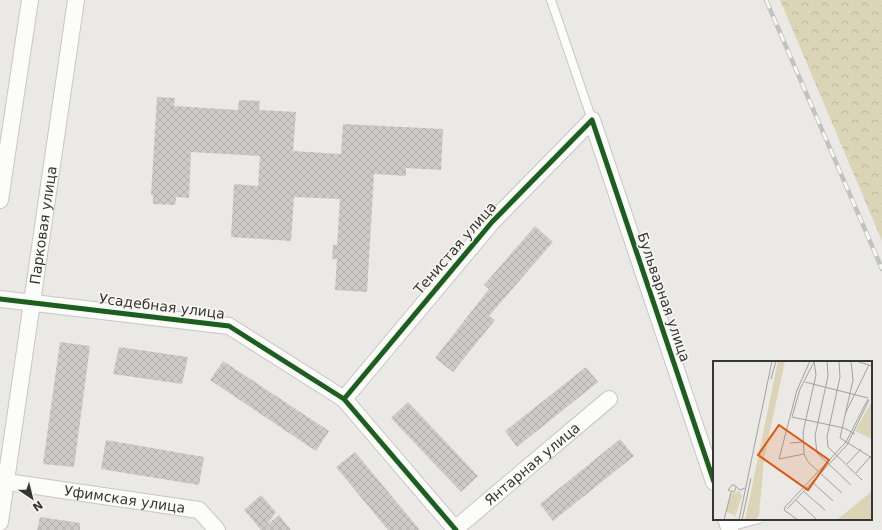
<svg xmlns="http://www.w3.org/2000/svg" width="882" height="530" font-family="'DejaVu Sans',sans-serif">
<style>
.forest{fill:url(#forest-crowns)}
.building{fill:url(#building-cross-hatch)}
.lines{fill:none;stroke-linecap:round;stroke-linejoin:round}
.lane-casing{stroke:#c7c6c4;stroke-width:10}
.street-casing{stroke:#c7c6c4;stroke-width:18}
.lane{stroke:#fcfcfb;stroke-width:8}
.street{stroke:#fcfcfb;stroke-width:16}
.rail-casing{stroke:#c2c2c0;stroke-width:4.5}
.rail{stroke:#f9f7f2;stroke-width:3;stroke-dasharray:9;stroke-linecap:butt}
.cycleway-casing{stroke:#f9f7f2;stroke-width:8}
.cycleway{stroke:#1b5e20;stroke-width:5}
.labels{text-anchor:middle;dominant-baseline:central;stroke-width:3;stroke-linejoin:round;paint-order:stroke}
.street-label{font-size:14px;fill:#363634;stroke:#f9f7f2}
.inset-road{fill:none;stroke:#a2a19e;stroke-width:1}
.view{fill:#df570e;fill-opacity:0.15;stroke:#df570e;stroke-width:2}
.inset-edge{fill:none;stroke:#363634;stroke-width:2}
</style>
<defs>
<pattern id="forest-crowns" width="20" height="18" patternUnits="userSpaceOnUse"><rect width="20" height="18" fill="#dcd4b7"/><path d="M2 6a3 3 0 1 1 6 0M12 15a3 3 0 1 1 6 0" fill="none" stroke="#bdb79e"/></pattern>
<pattern id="building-cross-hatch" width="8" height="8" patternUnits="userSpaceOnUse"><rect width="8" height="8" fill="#cccbc8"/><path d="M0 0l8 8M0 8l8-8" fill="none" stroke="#b0afac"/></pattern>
</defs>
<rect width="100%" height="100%" fill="#eae9e5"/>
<path class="forest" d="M780,0H882V241Z"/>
<path class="building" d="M157,97L175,98L174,106L238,110L239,100L260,101L259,110L296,112L293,151L341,154L343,124L443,129L441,170L406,168V176L374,174L367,292L335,290L337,259H332L333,245H337L340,199L294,197L291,241L231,237L234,184L258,186L260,156L191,152L189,198L176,197L175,205L153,204V195H151Z
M535,226L553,242L489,316L495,320L453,372L435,358L489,289L484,285Z
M60,342L90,346L74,467L43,464Z
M119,347L188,357L182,384L113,374Z
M223,361L329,431L316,451L210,380Z
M586,367L598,382L517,447L505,431Z
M408,402L478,476L461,492L391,418Z
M620,439L634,456L553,521L540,504Z
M106,440L204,457L199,485L101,469Z
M355,452L420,530H388L336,467Z
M261,495L276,512L267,525L279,515L291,530H261L244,510Z
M40,517L80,523V530H37Z"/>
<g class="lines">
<g class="lane-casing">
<path id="lane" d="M551,0L592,120
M729,527L759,519"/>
</g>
<g class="street-casing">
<g id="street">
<path d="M0,200L30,0"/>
<path d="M0,299L229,326L344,399L456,530"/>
<path d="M344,399L492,222L592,120L714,482"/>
<path id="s1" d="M0,481L199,510L217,530"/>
<path d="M726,519L730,530"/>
<path id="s2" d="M0,522L76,0"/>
<path id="s3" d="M455,529L609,399"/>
</g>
</g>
<use href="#lane" class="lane"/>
<use href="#street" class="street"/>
<g class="rail-casing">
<path id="rail" d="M766,0L882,269"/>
</g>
<use href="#rail" class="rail"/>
<g class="cycleway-casing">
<path id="cycleway" d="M0,299L229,326L344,399L456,530
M344,399L492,222L592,120L714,482"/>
</g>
<use href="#cycleway" class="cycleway"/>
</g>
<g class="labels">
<g class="street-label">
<text stroke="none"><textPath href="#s2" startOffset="300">Парковая улица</textPath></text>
<text transform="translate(455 248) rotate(-49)">Тенистая улица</text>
<text transform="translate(664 297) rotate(71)">Бульварная улица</text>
<text transform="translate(162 306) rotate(7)">Усадебная улица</text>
<text stroke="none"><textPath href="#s3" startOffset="101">Янтарная улица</textPath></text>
<text stroke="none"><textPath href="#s1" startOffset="126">Уфимская улица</textPath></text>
</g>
</g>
<g transform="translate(713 361)">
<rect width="159" height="159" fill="#eae9e5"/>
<path d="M159,40V78L142,70ZM26,130L24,132L22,159L21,154L13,151L18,133Z" fill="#dcd4b7"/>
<path d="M65,0H72L51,98L46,155L42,159H32ZM150,61L159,65V75L146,69ZM26,130L29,135L23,153L21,138Z" fill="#dcd4b7"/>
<path d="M159,130V159H124L125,158Z" fill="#dcd4b7"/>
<path class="inset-road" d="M101,0L103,14L90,71L91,93L95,101L129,132M114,0L115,15L102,75L104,92L138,124M126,0L127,16L114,76L115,86L149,119M138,0L140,19L127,77L159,97M143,0L159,5M101,1L87,28L79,56L131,67L142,73M58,18L63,0M92,21L155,37M133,51L156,4M77,82L90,81M91,93L66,98L84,29L97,0M134,103L148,88M143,112L158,95M99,121L120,140M23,126L21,131L15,129L19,124H21L27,129L32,127M90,130L112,149M83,139L103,158M72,146L133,81L155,38M72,146L71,149L85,159M74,148L134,84L156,39M11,159L18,131M26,159L59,0M29,159L38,117"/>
<path class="view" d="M66,64L116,99L95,129L45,94Z"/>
<rect width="159" height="159" class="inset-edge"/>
</g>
<g transform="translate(32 498) rotate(145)" stroke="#f9f7f2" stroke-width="3" paint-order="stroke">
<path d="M0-3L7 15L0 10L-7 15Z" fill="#363634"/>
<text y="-6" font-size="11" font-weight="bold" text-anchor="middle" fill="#363634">N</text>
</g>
</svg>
